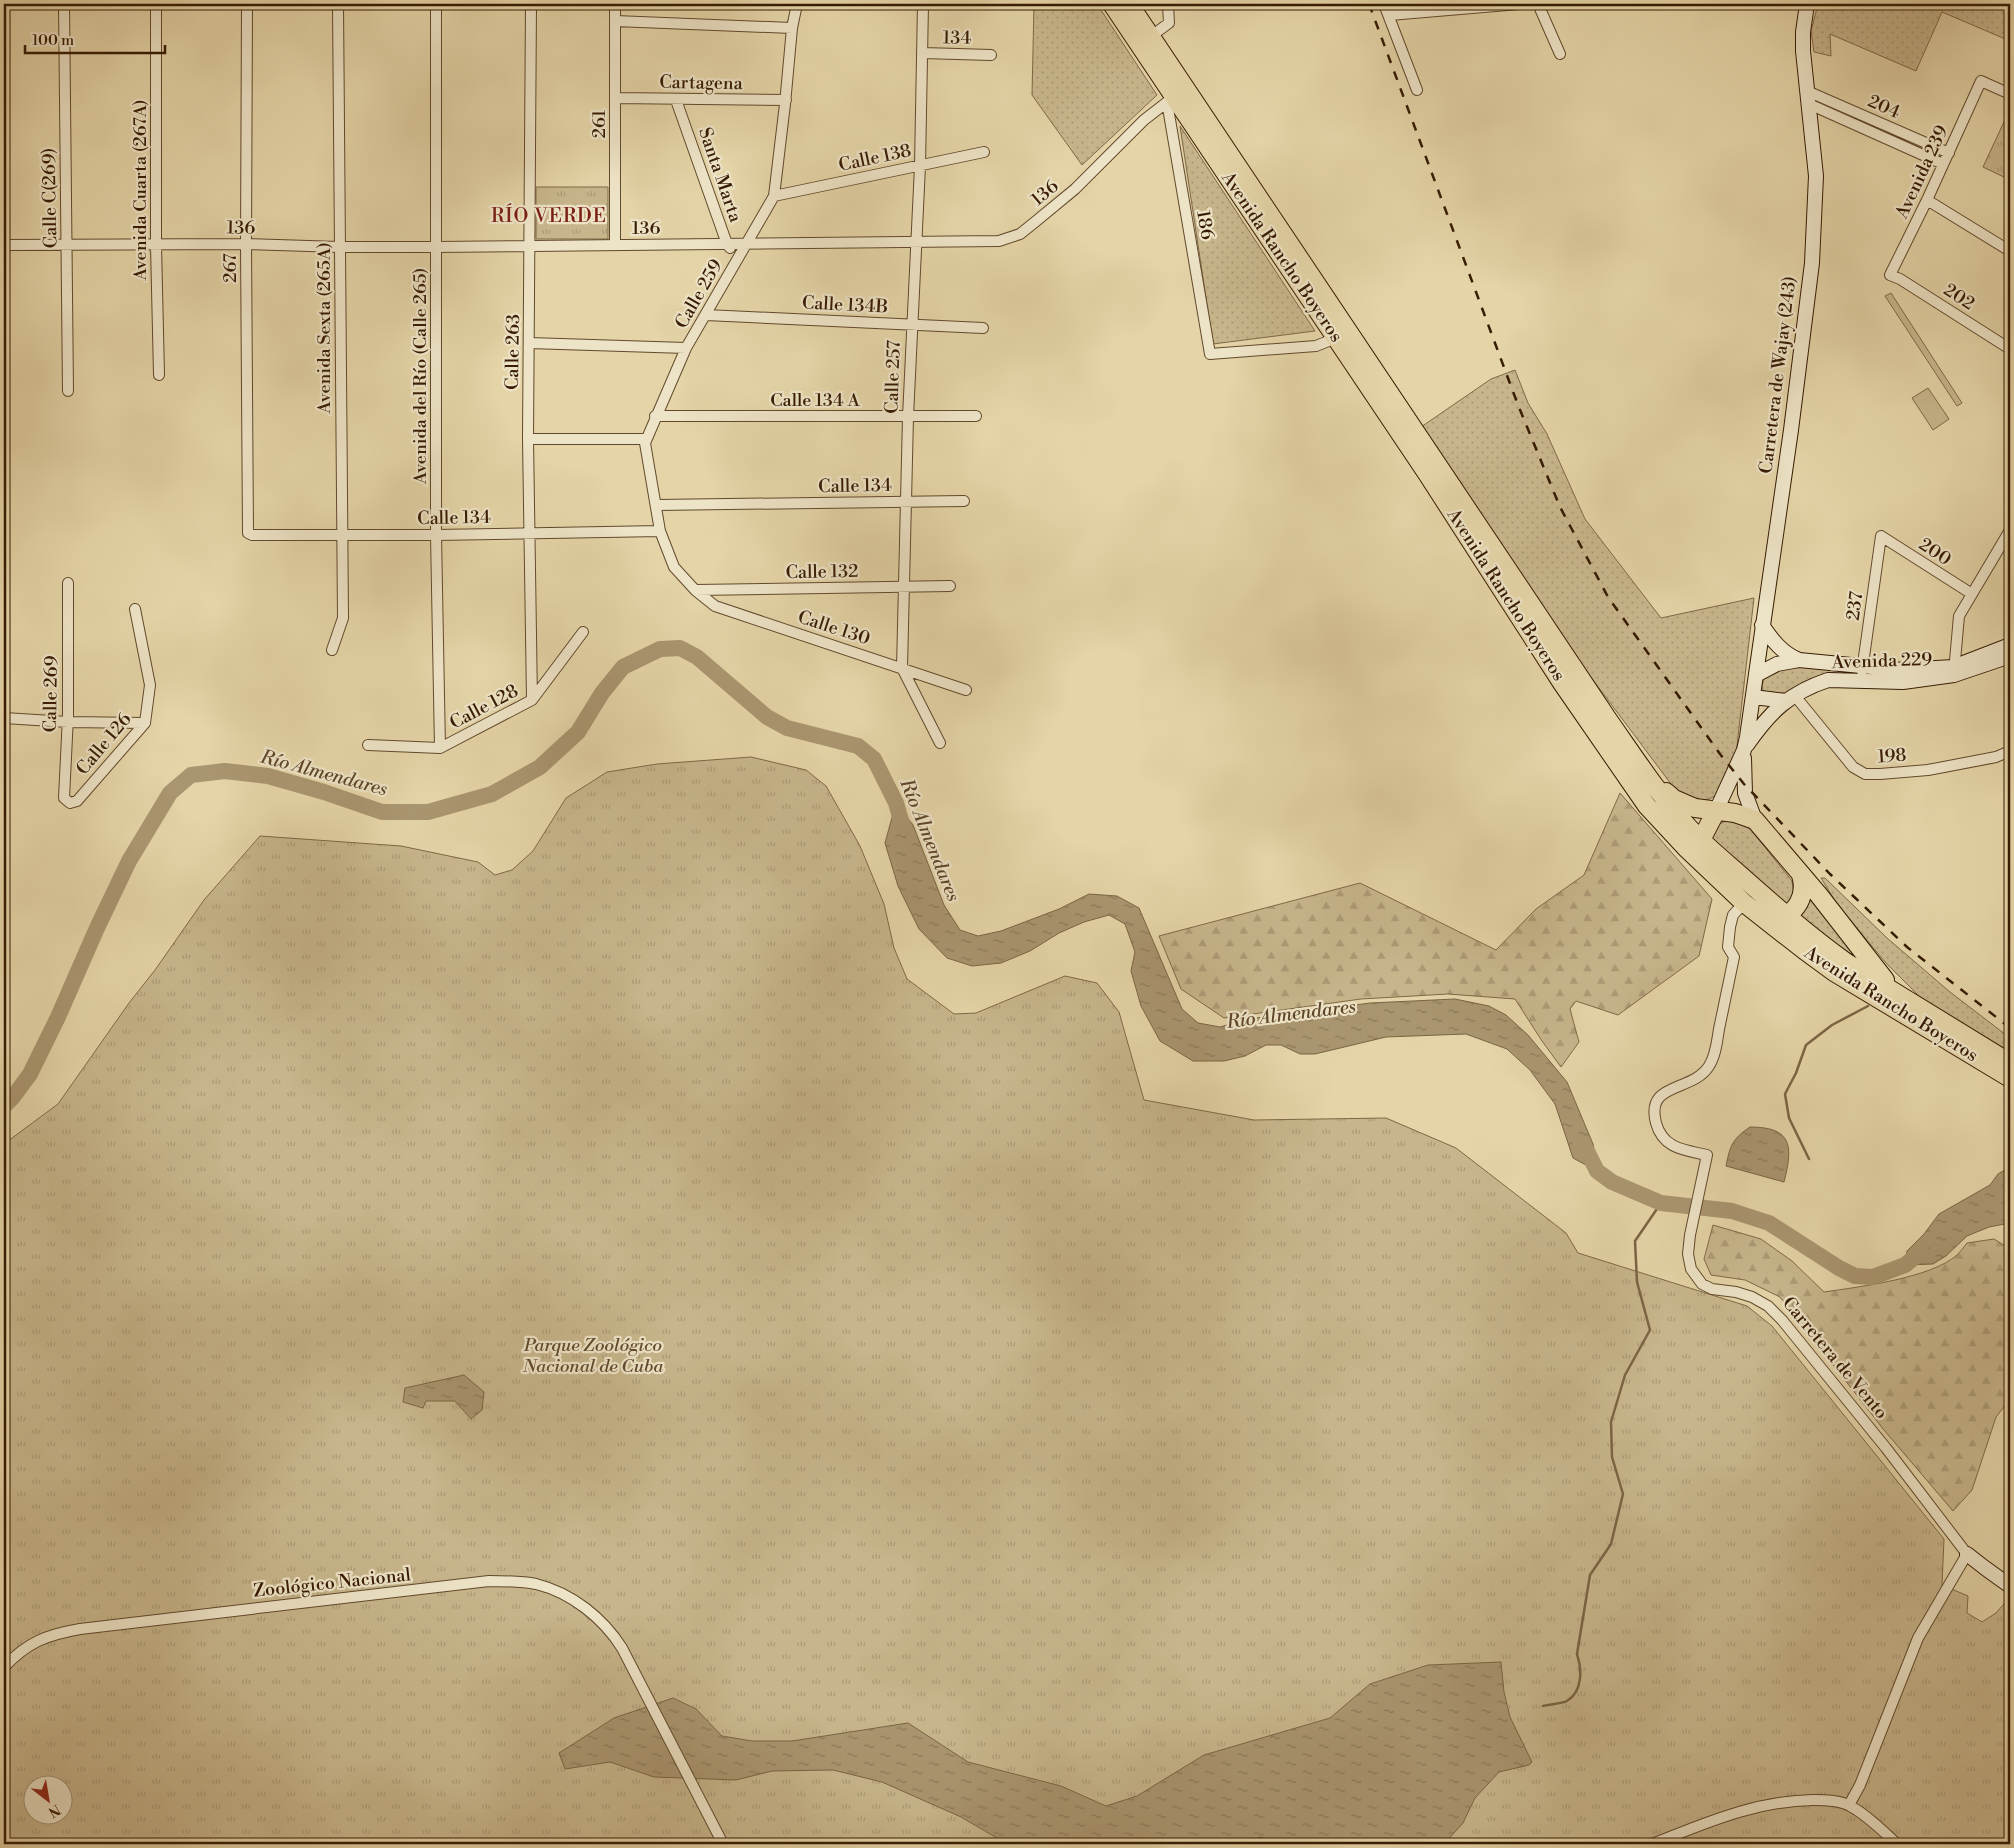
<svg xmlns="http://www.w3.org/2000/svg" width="2014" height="1848" font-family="'Libre Bodoni',serif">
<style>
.grass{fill:url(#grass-dots);stroke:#7f6847}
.forest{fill:url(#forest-firs);stroke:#7f6847}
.park{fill:url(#park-tufts);stroke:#7f6847;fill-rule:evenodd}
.garden{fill:#c7b58b;stroke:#7f6847}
.water{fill:url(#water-ripples);stroke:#7b6444}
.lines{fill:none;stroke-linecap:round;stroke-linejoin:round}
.stream{stroke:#7b6444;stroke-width:2.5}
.river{stroke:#a9956f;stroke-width:16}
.street-casing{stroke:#62492c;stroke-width:12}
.secondary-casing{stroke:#371b03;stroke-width:16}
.highway-casing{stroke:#371b03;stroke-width:20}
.street{stroke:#ede3c6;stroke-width:10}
.secondary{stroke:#ede3c6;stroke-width:14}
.highway{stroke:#e4d4a7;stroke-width:18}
.rail{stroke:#371b03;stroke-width:2.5;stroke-dasharray:9 9;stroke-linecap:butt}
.labels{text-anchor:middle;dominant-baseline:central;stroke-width:4.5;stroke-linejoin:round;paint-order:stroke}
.street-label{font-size:18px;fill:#371b03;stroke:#ede3c6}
.park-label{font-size:18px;font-style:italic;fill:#62492c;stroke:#ede3c6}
.neighbourhood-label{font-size:19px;letter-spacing:1px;fill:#7a1f14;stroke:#ede3c6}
.water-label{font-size:19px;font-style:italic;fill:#5f4629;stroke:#ede3c6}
</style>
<defs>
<pattern id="grass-dots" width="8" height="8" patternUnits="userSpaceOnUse" patternTransform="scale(1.25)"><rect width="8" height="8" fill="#c7b58b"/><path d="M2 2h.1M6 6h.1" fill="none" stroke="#ac9b76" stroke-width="1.8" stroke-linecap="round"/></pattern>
<pattern id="forest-firs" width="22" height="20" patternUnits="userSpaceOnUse" patternTransform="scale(1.25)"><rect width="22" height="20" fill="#c7b58b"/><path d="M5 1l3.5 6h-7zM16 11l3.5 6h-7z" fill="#ac9b76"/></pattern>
<pattern id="park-tufts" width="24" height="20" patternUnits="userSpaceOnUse" patternTransform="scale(1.25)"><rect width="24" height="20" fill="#c7b58b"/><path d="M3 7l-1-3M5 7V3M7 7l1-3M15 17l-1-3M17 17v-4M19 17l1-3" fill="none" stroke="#ac9b76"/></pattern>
<pattern id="water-ripples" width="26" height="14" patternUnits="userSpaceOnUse" patternTransform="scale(1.25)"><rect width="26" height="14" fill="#a9956f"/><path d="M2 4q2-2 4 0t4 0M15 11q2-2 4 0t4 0" fill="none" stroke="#8a7959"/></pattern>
</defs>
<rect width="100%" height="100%" fill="#e4d4a7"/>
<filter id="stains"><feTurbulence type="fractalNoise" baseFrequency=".004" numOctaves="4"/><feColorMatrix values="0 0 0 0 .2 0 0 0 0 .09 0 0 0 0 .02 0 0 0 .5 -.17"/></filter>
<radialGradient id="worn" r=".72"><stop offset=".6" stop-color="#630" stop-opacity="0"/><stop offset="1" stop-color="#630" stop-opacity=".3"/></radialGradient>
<path class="grass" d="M1034,4H1097L1157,95L1082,165L1032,95Z
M1818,4H2010V41L1942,12L1916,71L1830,34L1831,56L1814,52L1811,31Z
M1180,126L1315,331L1213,344Z
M1515,370L1528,403L1547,434L1585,519L1661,618L1754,598L1736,754L1717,795L1707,800L1696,799L1682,794L1674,788L1578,660L1421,427L1491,379Z
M1792,663L1851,671L1850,674L1798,685L1783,694H1764L1762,686L1764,678Z
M1731,820L1745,825L1751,830L1792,881L1794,895L1786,907L1707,839C1714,828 1718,822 1731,820Z
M1821,878H1825L1887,938L1950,992L2010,1038V1054L1920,997L1886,963L1837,904Z
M1807,896L1851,949L1852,954L1850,957L1797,916Z"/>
<path class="forest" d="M1620,793L1712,899L1699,956L1618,1015L1576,1001L1570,1009L1579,1042L1561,1067L1542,1041L1515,999L1448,994L1361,999L1224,1018L1181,989L1159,936L1360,883L1496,950L1536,909L1584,875Z
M1713,1225L1761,1239L1792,1261L1824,1292C1859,1287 1931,1278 1957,1255C1960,1252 1964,1247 1967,1243L1994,1239L2010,1249V1399L1996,1417L1972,1490L1953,1511L1884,1430L1780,1297L1745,1280L1711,1275L1704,1259Z"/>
<path class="park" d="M2010,109V180L1983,167Z
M536,187H608V239H536Z
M751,757L806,770L826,786L860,846L884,904L894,948L907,979L954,1014L976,1013L1065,976L1097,983L1119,1012L1144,1100L1254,1120L1386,1118L1456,1148L1566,1233L1578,1253L1747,1306L1772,1326L1944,1539L1942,1585L1968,1596L1967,1613L1982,1622L1996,1613L2010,1597V1844H4V1144L58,1104L129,1003L155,970L204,900L260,836L401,846L478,862L495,875L512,870L533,851L566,798L607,772L657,764ZM32,1786H62V1816H32Z"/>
<path class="garden" d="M1891,293L1962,403L1957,406L1885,296Z
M1928,388L1949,419L1933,430L1912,398Z"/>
<path class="water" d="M896,803L913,825L944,905L960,930L978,936L1001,931L1059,909L1089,894L1117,896L1139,908L1182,1009L1198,1023L1220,1027L1248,1019L1370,1003L1455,999L1489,1006L1506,1015L1528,1035L1567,1082L1593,1144L1597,1171L1573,1158L1555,1104L1530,1070L1507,1049L1466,1034L1386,1037L1315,1054H1300L1281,1045H1266L1245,1056L1224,1061H1193L1160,1041L1141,1006L1131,971L1135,952L1125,924L1109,915L1084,922L1059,933L1030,951L1001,963L972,966L947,958L919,929L898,886L885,843Z
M1750,1127C1793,1127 1793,1147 1784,1182L1726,1166C1730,1146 1732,1139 1750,1127Z
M2010,1167V1223L1989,1227L1967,1236L1946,1256L1933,1264L1905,1265L1907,1251L1924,1234L1939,1214L1990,1185L1998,1174Z
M464,1375L484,1392L482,1410L471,1419L455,1401H426L423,1408L403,1402L405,1388Z
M1501,1662L1504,1692L1510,1717L1532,1762L1529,1765L1499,1772L1475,1798L1463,1823L1444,1844H1270L1262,1837L1238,1844H1007L961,1817L882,1782L833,1770L772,1771L736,1780L654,1777L610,1762L565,1769L559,1753L614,1718L673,1698L696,1709L722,1736L752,1741H792L908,1723L968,1762L1061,1786L1106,1806L1137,1796L1204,1755L1330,1718L1370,1684L1428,1665Z"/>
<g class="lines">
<path class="stream" d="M1809,1159L1789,1118L1785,1094L1796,1073L1806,1045L1832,1025L1868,1006
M1543,1706C1550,1704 1561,1704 1567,1701C1583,1691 1582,1669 1577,1654L1590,1575L1611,1544L1623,1494L1612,1457L1611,1422L1625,1375L1650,1330L1637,1282L1635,1241L1661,1203"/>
<path class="river" d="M4,1106L13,1097L30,1074L58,1017L97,928L129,861L170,793L191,775L225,771L268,776L324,792L382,812H428L492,794L540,767L578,732L602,693L623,667L660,649L680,648L697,657L767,717L787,728L858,746L874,759L896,803L902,824
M1587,1151L1597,1171L1612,1182L1661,1203L1732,1211L1769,1223L1839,1268L1855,1276L1873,1277L1905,1265L1921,1252"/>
<g class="street-casing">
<path id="street" d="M64,4L68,391
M156,4V245L159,375
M247,4L246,244L248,533L252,535H436L660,531
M436,4V535L440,748
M531,4L528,439L532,700
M615,4V244
M797,4L792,28L785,104L774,196L686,348L645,443L660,531L674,567L695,590L715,606L966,690
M923,4L920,166L908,417L902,668L940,743
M1384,4L1417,90
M1538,4L1560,54
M1390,15L1519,4
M615,21L792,28
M1150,37L1169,23L1168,4
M923,53L991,55
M1807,91L1949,153
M2010,94L1981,81L1927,200L1890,275L1900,279L2010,349
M616,98L786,100
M676,100L727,244L730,248
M1167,102L1210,354L1316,346L1336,338
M1809,104L1943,164
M774,196L984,152
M1927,200L2010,251
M4,245L246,244L339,247H437L999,241L1020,234L1035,222L1075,189L1144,120L1175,96
M706,315L983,328
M529,343L686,348
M655,416H976
M528,439H646
M657,505L964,501
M68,583V716L64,798L70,803L77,801L145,723L150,685L135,609
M695,590L950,586
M332,650L343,618L338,4
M1862,671L1881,536L1972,594
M1954,672L1959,616L2010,530
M1795,696L1853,767L1865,774H1880L1928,770L1996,757L2010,751
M4,718L68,722L145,723
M368,745L440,748L532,700L583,632
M1744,903L1733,915L1730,927L1728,947L1734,957C1729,981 1724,1005 1719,1029C1717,1041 1716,1055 1709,1066C1692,1093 1645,1081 1656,1123C1663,1149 1685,1150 1707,1155L1690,1235L1688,1254L1691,1269L1702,1284L1712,1289L1736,1292L1752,1297L1768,1306L1782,1320L1886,1448L1967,1554L1918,1638L1860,1785L1849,1805
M4,1667C28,1642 46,1635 80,1629L489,1581C504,1581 521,1581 536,1584C572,1593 603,1618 622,1648L723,1844
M1652,1844C1706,1823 1754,1801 1813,1800C1824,1800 1840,1800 1850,1806C1867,1815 1883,1831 1897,1844"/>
</g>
<g class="secondary-casing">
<path id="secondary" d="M1762,625C1772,640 1782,653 1799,660
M1756,675L1777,664L1799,660L1903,670L1953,667L2010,645
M1753,697L1786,701
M1747,745C1770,712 1789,693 1828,680L1903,682L1954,675L2010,656
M1744,758L1745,793L1755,820
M1716,811L1744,750L1747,737L1791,430L1812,263L1816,176L1803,51V32L1807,4
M1967,1554L1985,1568L2010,1586"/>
</g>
<g class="highway-casing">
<path id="highway" d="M1112,4L1428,475L1562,683L1647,806L1686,848L1744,903L1804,950L1834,972L2010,1078
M1129,4L1609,721C1635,758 1660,797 1691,830C1706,846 1723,860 1739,874C1774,905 1809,936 1847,963L2010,1063
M1666,792L1674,799L1695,808L1735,813L1755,820L1818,894L1885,980
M1700,851L1701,840L1716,811
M1775,917C1797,917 1807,894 1801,875"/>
</g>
<use href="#street" class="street"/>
<use href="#secondary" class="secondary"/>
<use href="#highway" class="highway"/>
<path class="rail" d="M1369,4L1518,405L1560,507L1608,597L1720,754L1744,784L1830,874L1907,947L2010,1028"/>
</g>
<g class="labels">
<g class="street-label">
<text transform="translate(957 38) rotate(1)">134</text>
<text transform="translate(701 83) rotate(1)">Cartagena</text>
<text transform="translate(1884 107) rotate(24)">204</text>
<text transform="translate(599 124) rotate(-90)">261</text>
<text transform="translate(875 158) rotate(-12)">Calle 138</text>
<text transform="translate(1922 172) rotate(-65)">Avenida 239</text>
<text transform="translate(720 175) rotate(71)">Santa Marta</text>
<text transform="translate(140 190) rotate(-90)">Avenida Cuarta (267A)</text>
<text transform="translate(1045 193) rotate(-40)">136</text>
<text transform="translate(50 198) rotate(-91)">Calle C(269)</text>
<text transform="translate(1205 225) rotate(80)">186</text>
<text transform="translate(241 228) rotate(1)">136</text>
<text x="646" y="228">136</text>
<text transform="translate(1282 257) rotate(56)">Avenida Rancho Boyeros</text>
<text transform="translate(230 268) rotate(-90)">267</text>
<text transform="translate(699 294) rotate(-60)">Calle 259</text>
<text transform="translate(1959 297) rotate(33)">202</text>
<text transform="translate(845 305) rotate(3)">Calle 134B</text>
<text transform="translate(324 328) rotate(-90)">Avenida Sexta (265A)</text>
<text transform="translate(513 352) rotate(-89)">Calle 263</text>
<text transform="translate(1778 375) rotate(-83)">Carretera de Wajay (243)</text>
<text transform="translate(420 376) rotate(-90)">Avenida del Río (Calle 265)</text>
<text transform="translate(893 377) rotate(-88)">Calle 257</text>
<text x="815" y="400">Calle 134 A</text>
<text transform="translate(855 486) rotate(-1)">Calle 134</text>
<text transform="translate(454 518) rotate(-1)">Calle 134</text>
<text transform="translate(1935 552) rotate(33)">200</text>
<text transform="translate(822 572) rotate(-1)">Calle 132</text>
<text transform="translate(1506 595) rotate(57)">Avenida Rancho Boyeros</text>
<text transform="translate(1855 606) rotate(-82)">237</text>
<text transform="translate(834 628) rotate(18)">Calle 130</text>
<text transform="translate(1882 661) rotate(-2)">Avenida 229</text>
<text transform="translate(51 694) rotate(-89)">Calle 269</text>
<text transform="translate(484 707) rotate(-28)">Calle 128</text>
<text transform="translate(104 744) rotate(-50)">Calle 126</text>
<text transform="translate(1892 756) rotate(-4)">198</text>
<text transform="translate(1891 1004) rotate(32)">Avenida Rancho Boyeros</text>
<text transform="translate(1835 1358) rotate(50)">Carretera de Vento</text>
<text transform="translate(332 1583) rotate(-6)">Zoológico Nacional</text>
</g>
<g class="park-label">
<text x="593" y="1345">Parque Zoológico<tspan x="593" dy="21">Nacional de Cuba</tspan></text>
</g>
<g class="neighbourhood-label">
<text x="549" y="216">RÍO VERDE</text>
</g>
<g class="water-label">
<text transform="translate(324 773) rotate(15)">Río Almendares</text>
<text transform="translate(930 840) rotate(68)">Río Almendares</text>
<text transform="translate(1291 1014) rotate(-7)">Río Almendares</text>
</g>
</g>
<rect width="2014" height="1848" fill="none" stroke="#e4d4a7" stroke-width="20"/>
<rect x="5" y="5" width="2004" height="1838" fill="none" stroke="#371b03" stroke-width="2.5"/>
<rect x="10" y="10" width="1994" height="1828" fill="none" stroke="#371b03"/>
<g transform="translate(48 1800) rotate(149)"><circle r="24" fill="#ede3c6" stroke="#a49378"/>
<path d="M0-4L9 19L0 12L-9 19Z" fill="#8f2418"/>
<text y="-8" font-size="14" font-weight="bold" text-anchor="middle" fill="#371b03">N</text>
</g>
<path d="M25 45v8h140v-8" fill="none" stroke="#371b03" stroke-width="2.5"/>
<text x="32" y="45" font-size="15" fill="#371b03" stroke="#ede3c6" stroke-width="4" paint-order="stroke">100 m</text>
<rect width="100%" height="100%" filter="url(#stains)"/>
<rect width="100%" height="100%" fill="url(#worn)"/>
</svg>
